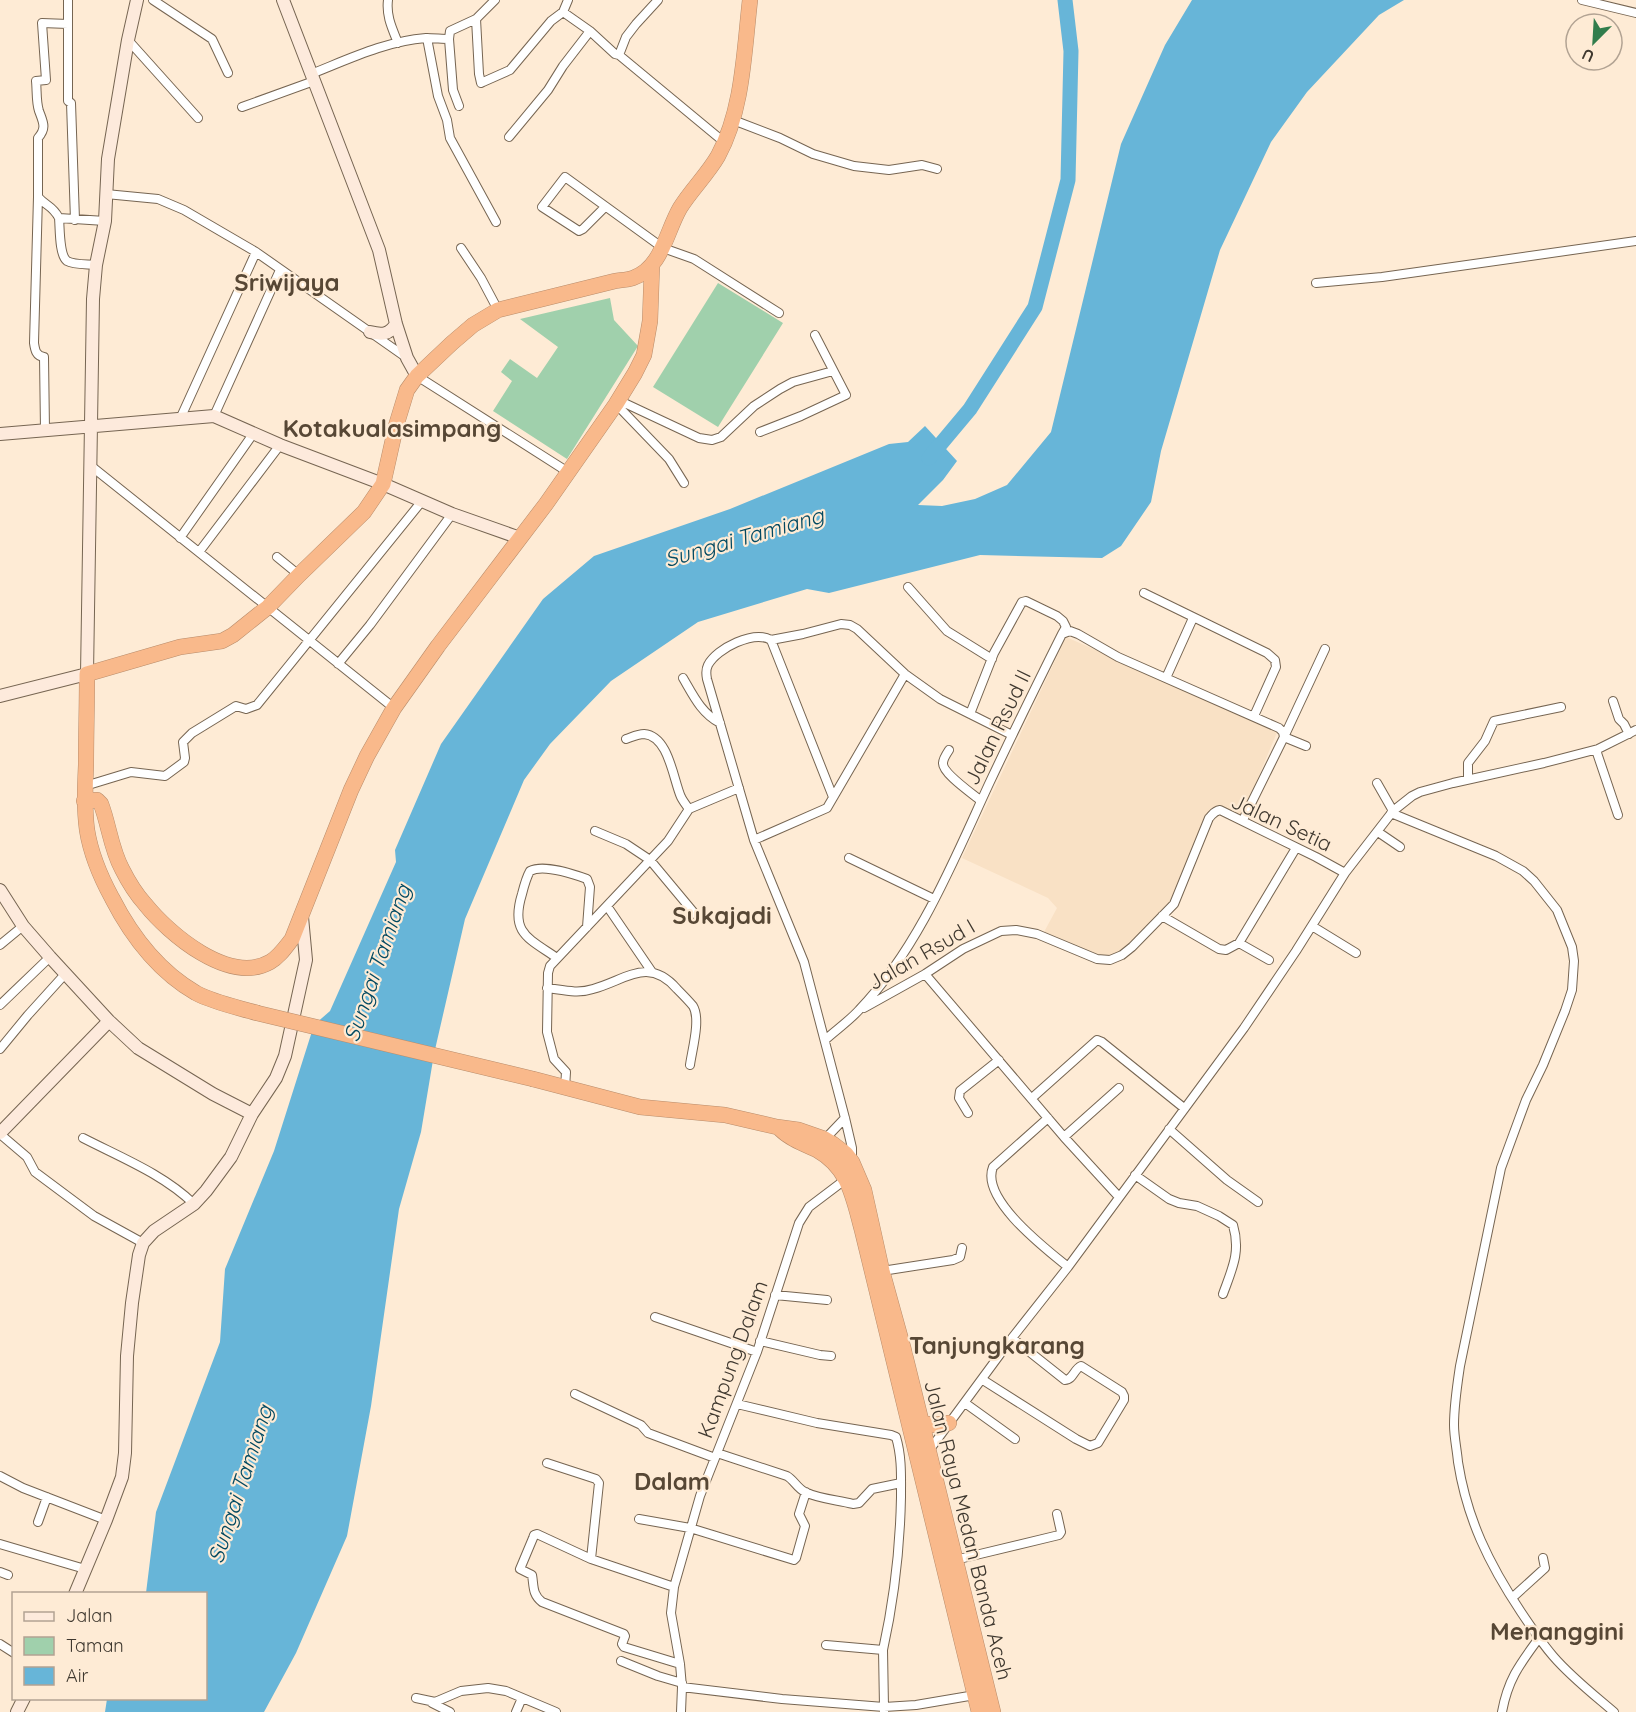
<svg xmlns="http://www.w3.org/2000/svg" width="1636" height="1712" font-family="Quicksand,sans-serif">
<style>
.built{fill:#f9e1c5}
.green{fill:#a0d0ac}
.water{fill:#67b5d8}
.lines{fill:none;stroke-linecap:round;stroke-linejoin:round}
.river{stroke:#67b5d8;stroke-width:15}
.street-casing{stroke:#766552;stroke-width:10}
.secondary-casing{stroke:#766552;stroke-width:14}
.highway-casing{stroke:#b88c6b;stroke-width:16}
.street{stroke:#fff;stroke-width:8}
.secondary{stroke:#fdeadc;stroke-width:12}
.highway{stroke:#f9b98b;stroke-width:15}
.highway-bridge-casing{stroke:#b88c6b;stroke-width:16;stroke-linecap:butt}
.highway-bridge{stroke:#f9b98b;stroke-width:15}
.labels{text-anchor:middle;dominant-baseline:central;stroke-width:4.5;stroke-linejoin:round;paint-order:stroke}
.street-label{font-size:21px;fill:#3f382f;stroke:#feebd5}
.water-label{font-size:22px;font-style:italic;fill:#034961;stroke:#feebd5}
.quarter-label{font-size:24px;font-weight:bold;fill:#574735;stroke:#feebd5}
</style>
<rect width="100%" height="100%" fill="#feebd5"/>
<path class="built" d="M1066,637L1278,730L1242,816L1212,807L1170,904L1120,954L1104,957L1044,932L1057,908L1048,898L962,858Z"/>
<path class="green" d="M718,283L783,323L718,427L653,387Z
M610,298L614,320L638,346L567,459L493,411L512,381L501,372L510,359L537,378L558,347L520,319Z"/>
<path class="water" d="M1192,0H1404L1379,15L1307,92L1271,142L1220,250L1161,451L1151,502L1121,546L1102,558L980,555L829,593L807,589L698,622L611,681L550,744L524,780L465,919L434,1054L421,1132L399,1209L371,1406L347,1536L296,1653L264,1712H105L107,1699L206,1698V1594L146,1593L156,1512L220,1342L225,1269L274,1151L314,1025L330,1011L396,862L395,850L441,744L543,599L594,556L730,509L889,444L908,442L925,426L957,461L943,480L918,505L942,506L975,499L1007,485L1051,432L1121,144L1165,45Z"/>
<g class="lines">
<path class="river" d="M929,458L970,409L1035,307L1068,180L1071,51L1065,0"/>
<g class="street-casing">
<path id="street" d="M68,0V101L71,103L75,220
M153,0L212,39L228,73
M388,0C386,16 392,28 398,43
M1582,0L1636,13
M563,12L568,0
M476,19L495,0
M68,24L42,23L46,80L36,81C37,90 36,102 39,111C43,122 47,128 38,138V197C47,207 52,205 59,218L105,221
M427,38L438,96L447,120L450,138L496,222
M449,39L453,90L459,106
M128,40L198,118
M619,55L626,37L636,24L658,0
M311,74C349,59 386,41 426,38C434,38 442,39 449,39L450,31L476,19L479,74L481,83L483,82L510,70L551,21L563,12L590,31L615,54L619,55L724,142
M242,107L314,81
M733,120L780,138L813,154L854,166L889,170L922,165L937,169
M509,137L548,90L563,66L590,31
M106,194L158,199L184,210L256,252L407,358
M38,197L34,343C35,350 36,356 44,357L45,430
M605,207L583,229L579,231L542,207L565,177L663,248L694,259L779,313
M59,218C60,228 59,255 67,261C74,265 88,264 96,265
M461,248L481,278L498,310
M1316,283L1382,277L1636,241
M417,376L568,472
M618,400L699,438L712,440L721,437L754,406L780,389L793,382L833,371
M616,404L669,459L684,483
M214,416L280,270
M180,419L256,252
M760,432L801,416L846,395L815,335
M91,466L394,708
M180,538L253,434
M199,552L280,445
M277,557L299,575
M908,587L947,631L992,659
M1144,593L1267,653L1275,660L1276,667L1254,716
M771,640L833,797
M338,664L370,625L452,514
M683,678C693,695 701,713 720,723
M1166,678L1193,618
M1613,701L1619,719L1624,724L1629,734
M970,714L994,653L1022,602L1026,601L1057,616L1063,621L1066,627L1062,634
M1284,737L1306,746
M626,739C632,737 638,734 644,734C669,736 673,779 681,797C683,801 686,805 689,809
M949,750C947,753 943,759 943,763C942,773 973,794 981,801
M1596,750L1618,815
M1468,779V763L1485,741L1494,721L1561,707
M1377,783L1393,811
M85,786L131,772L165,776L184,762L185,758L183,742L192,733L236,706L246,709L257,705L422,501
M1391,813L1496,856L1523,871L1534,881L1557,910L1572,947L1574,961L1572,990L1565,1011L1543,1065L1526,1100L1501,1168L1460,1366C1457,1386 1454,1405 1454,1425C1454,1437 1457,1450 1458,1462C1467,1519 1489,1564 1521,1612C1531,1627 1541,1642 1553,1656C1571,1677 1593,1694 1614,1712
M1243,820L1284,737L1325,649
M595,831L626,844L650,860L695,914
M1378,832L1400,847
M754,840L827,808L905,674
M849,858L934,899
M607,906L652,972
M1162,916L1219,949L1226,950L1239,943L1269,960
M1312,926L1356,953
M1239,943L1296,848
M0,945L23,926
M557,958C528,938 510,933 522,894C524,886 526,878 530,871C544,864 573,874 587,879L590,887L587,927
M925,974L1064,1137L1119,1197
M547,988C563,990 578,994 593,989C626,980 648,956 677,989C682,994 688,1000 693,1006C701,1019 692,1050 690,1065
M0,1005L50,957
M864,1008L925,974L963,949L1001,931L1016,930L1037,934L1097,959L1110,960L1122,955L1132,947L1174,904L1209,818C1213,814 1214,811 1220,810L1316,857L1345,873
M825,1040C836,1030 849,1021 859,1010C918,949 953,862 988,786C1012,735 1037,684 1062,634L1070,631L1078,634L1118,657L1279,728L1283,732L1284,737
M0,1049L28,1015L66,973
M565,1088L566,1072L554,1059L547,1032L548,973L550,966L668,841L689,809L739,788
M1032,1098L1097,1040L1102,1042L1184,1108
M968,1113L959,1098L960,1091L999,1060
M1048,1118L993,1167C980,1199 1046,1249 1068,1267
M1169,1129L1227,1180L1258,1202
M0,1134L27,1157L35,1172L94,1216L143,1243
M1064,1137L1119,1088
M83,1138C122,1158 163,1174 194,1204
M825,1139L845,1118
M852,1160V1148L845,1118L804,962L754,840L707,679C706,674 706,669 708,665C717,648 754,630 771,640L803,634L841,624L850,625L857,629L905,674L940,699L1012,735
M1135,1175L1169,1199L1179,1203L1197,1206L1219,1216L1233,1225C1241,1252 1232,1269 1223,1294
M882,1271L953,1260L960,1257L962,1248
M775,1295L827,1300
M655,1317L757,1352
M760,1341L820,1355L831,1356
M983,1380L1076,1439L1090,1446L1098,1443L1124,1400V1396L1122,1392L1081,1366C1074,1369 1073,1380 1065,1380L1012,1338
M575,1394L641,1425L648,1433L715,1458
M965,1403L1015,1439
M737,1404L817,1423L891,1435L896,1437C902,1457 901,1477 901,1497C900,1549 894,1600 883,1650
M928,1452L1012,1338L1068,1267L1244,1028L1296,951L1345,873L1393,811L1412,796L1420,792L1453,783L1544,763L1598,749L1636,730
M717,1453L787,1476C794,1480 797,1488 805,1492C819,1499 838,1500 853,1504L859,1503L872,1489L901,1483
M547,1463L596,1479L599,1483L591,1559
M0,1476L23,1488L106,1520
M639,1519L690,1528L794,1560L796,1558L805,1526L799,1514L806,1492
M38,1522L47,1497
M0,1544L85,1569
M955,1560L1059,1535L1061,1532L1057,1514
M0,1572L8,1575
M674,1587L591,1559L537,1534L534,1535L533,1538L520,1569L532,1575C534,1586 532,1594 542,1602L624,1634L625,1636L622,1644L624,1647L680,1664
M1512,1598L1545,1568L1543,1558
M0,1644L14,1653
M826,1645L883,1650L884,1707L916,1705L975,1695
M621,1661L658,1676L682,1683
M682,1687L782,1699L884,1707V1712
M416,1698L435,1702L461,1691L488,1688L506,1691L556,1712
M432,1703L450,1712
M516,1712L522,1698
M681,1712L682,1687L680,1664L671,1613L674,1587L700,1496L757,1352L799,1223L809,1207L846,1179
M1502,1712C1508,1679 1520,1664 1539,1638"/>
</g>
<g class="secondary-casing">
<path id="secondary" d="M283,0L379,250L396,324L407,358L417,376
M370,332C382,335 389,335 396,324
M0,434L214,416L280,445L383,484L452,514L520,538
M0,696L87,674L93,299L96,265L105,221L108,159L128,40L137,0
M0,890L23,926L50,957L109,1021L138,1048L213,1094L252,1114
M0,1133L109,1021
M75,1594L106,1520L122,1477L125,1453L127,1356L132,1303L139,1255L143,1243L154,1231L194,1204L206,1191L231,1157L252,1114L276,1078L285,1056L306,960L302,917
M17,1712L24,1698"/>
</g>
<g class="highway-casing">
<path id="highway" d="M84,801L97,800L101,804C109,825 111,849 122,869C128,881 136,894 145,904C169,934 229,985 270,962C279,957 285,948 292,939L351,790L367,756L394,708L438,646L546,504L616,404L635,373L644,355L650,321L652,265
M257,1013C237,1007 215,1003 196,993C158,971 132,937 112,898C100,876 91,855 87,830C84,808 85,787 86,765C86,735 87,704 87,674L180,647L222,641L233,635L268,607L299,575L364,512L383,484L396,426L407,390L417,376L452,343L473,325L498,310L615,281C620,280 627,280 633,278C662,268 666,232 680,208C691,190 707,175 718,156C743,110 744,52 750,0
M533,1079L640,1107L725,1115L777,1127L799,1130L825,1139L833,1144L846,1154L852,1162L864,1190L882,1271L903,1347L993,1712
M780,1129C790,1139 804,1144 817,1150C849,1168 853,1197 862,1230L979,1712
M921,1423L934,1425L949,1423"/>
</g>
<use href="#street" class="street"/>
<use href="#secondary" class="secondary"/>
<use href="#highway" class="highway"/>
<g class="highway-bridge-casing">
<path id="highway-bridge" d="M257,1013L533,1079"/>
</g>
<use href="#highway-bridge" class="highway-bridge"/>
</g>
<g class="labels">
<g class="street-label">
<text transform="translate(997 727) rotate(-64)">Jalan Rsud II</text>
<text transform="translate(1282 822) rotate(25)">Jalan Setia</text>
<text transform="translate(921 954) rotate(-30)">Jalan Rsud I</text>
<text transform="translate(732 1359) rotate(-70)">Kampung Dalam</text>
<text transform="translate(969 1530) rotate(76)">Jalan Raya Medan Banda Aceh</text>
</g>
<g class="water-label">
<text transform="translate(744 537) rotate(-16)">Sungai Tamiang</text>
<text transform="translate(377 963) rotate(-71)">Sungai Tamiang</text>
<text transform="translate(240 1484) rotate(-72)">Sungai Tamiang</text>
</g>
<g class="quarter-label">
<text x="287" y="282">Sriwijaya</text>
<text x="392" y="428">Kotakualasimpang</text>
<text x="722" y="915">Sukajadi</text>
<text x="997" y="1345">Tanjungkarang</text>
<text x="672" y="1481">Dalam</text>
<text x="1557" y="1631">Menanggini</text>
</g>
</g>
<rect x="12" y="1592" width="195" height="108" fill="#feebd5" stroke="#b2a393" stroke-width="1.5"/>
<rect x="24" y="1612" width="30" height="9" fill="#fdeadc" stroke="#b2a393" stroke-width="1.5"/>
<text x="66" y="1622" font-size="18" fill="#3f382f">Jalan</text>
<rect x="24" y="1637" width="30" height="18" fill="#a0d0ac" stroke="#b2a393" stroke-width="1.5"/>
<text x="66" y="1652" font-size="18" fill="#3f382f">Taman</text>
<rect x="24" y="1667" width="30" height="18" fill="#67b5d8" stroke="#b2a393" stroke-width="1.5"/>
<text x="66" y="1682" font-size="18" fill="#3f382f">Air</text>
<g transform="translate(1594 42) rotate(204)"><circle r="28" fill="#feebd5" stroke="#b2a393" stroke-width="1.5"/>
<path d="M0-4.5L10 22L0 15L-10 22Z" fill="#317d4c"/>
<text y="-9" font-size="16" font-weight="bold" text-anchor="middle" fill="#3f382f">U</text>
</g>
</svg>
